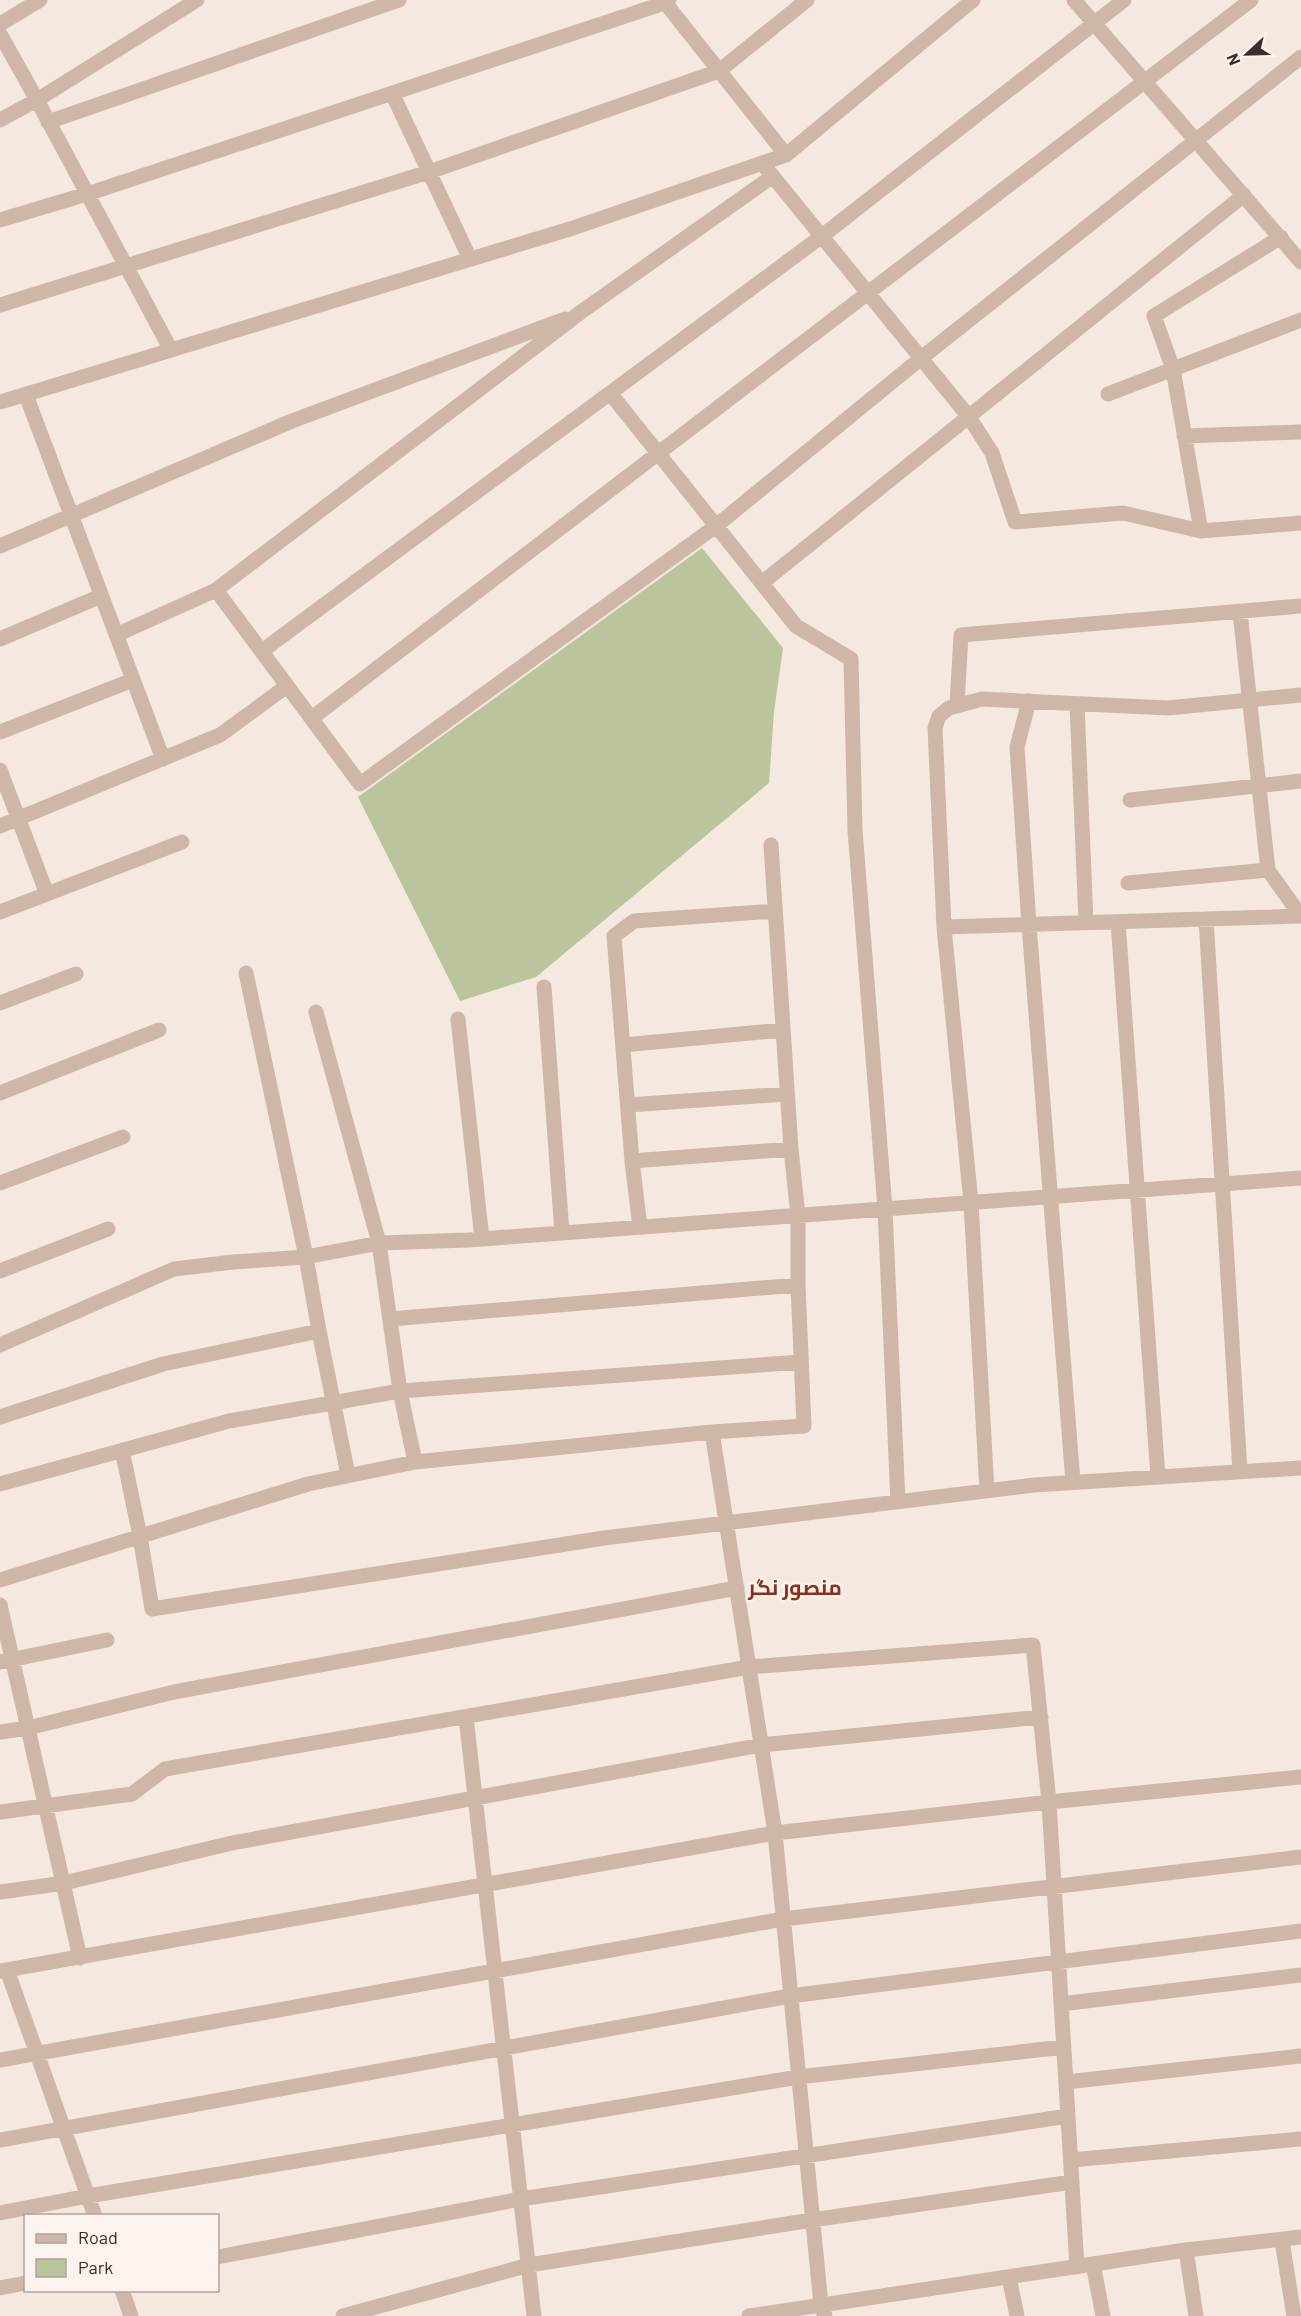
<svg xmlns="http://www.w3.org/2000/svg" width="1301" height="2316" font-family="Barlow,Cairo,sans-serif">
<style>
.green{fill:#bbc59d}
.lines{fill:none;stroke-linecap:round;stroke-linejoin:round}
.minor{stroke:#ceb7a9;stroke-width:15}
.tertiary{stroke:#ceb7a9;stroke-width:15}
.labels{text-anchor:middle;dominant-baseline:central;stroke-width:5;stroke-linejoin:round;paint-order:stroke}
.district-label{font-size:21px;font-weight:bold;fill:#902e1c;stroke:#fbf3ec}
</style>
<rect width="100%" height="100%" fill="#f5e8df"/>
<path class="green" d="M702,548L783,648L774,712L769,783L536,977L460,1001L358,797Z"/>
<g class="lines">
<path class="minor" d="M663,0L786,155
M1074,0L1301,262
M0,24L40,0
M0,34L37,100L0,120
M392,93L470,259
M48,122L399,0
M766,168L969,417L992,453L1015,522L1123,513L1201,531L1301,523
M0,220L87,194L665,3L669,0
M0,305L429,172L719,71L807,0
M171,350L37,100L197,0
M610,393L796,626L851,659L855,830L885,1209L898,1502
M1108,394L1301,320
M26,395L163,759
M1184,436L1301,432
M1201,531L1173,369L1154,316L1281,237
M0,546L292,421L565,319
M762,583L1244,195
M216,590L360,784L716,526L920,359L1301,57
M1240,612L1268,870L1301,916
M116,635L216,590L581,312L773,176
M0,639L101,596
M262,651L822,236L1124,0
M1029,701L1017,747L1029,925L1073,1482
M1077,704L1086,923
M957,705L961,635L1301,606
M312,718L1251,0
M0,732L133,680
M0,770L47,894
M1130,800L1301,781
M0,826L220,735L287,686
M1128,883L1268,870
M0,912L182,842
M1206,919L1240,1472
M1118,922L1158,1477
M944,927L935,728L939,716L949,708L982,699L1168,708L1301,695
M246,973L306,1257L319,1331L348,1475
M544,987L562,1233
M0,1003L76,974
M316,1012L379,1243L400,1391L415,1462
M458,1019L482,1239
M623,1045L783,1030
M0,1093L159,1030
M628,1105L787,1094
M632,1161L791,1149
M0,1183L123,1137
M640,1227L632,1161L614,936L634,921L775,911
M0,1271L108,1229
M390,1319L798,1285
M0,1345L174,1269L233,1262L306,1257L379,1243L468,1240L1301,1178
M0,1417L163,1364L319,1331
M712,1432L804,1426L798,1285V1216L791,1149L771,845
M122,1450L140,1536L152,1609L604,1538L1034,1485L1301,1468
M0,1484L229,1421L400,1391L801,1362
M987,1491L971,1203L944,927L1301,916
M0,1580L308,1484L415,1462L712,1432L775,1833L821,2305L825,2316
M0,1605L80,1958
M0,1662L107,1640
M466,1717L534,2316
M0,1732L28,1728L174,1692L737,1588
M0,1812L132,1794L165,1769L749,1667L1033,1645L1049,1802L1077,2267
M0,1892L64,1883L232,1843L761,1745L1041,1717
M7,1970L95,2216
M0,1971L775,1833L1049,1802L1301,1777
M1061,2004L1301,1975
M0,2060L783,1919L1301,1857
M1066,2082L1301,2056
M0,2140L790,1996L1301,1931
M1071,2160L1301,2139
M0,2213L88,2196L798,2077L1064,2047
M1282,2241L1294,2316
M1186,2250L1196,2316
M218,2257L521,2199L1068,2116
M1093,2264L1103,2316
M1009,2277L1017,2316
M0,2288L26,2283
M122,2290L131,2316
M343,2316L529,2265L812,2220L1072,2182"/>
<path class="tertiary" d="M0,402L573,228L786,155L973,0
M749,2316L1186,2250L1301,2237"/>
</g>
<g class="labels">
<g class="district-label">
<text x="795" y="1586">منصور نگر</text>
</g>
</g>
<rect x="24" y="2214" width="195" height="78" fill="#fbf3ec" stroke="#aea49e" stroke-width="1.5"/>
<rect x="36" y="2234" width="30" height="9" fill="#ceb7a9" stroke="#aea49e" stroke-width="1.5"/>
<text x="78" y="2244" font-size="18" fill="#3b2d29">Road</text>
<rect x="36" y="2259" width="30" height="18" fill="#bbc59d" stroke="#aea49e" stroke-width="1.5"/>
<text x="78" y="2274" font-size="18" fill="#3b2d29">Park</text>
<g transform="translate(1247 54) rotate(248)" stroke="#fbf3ec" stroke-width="4.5" paint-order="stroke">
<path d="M0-4.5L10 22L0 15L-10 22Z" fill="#3b2d29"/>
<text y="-9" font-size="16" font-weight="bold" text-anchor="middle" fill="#3b2d29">N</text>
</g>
</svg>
